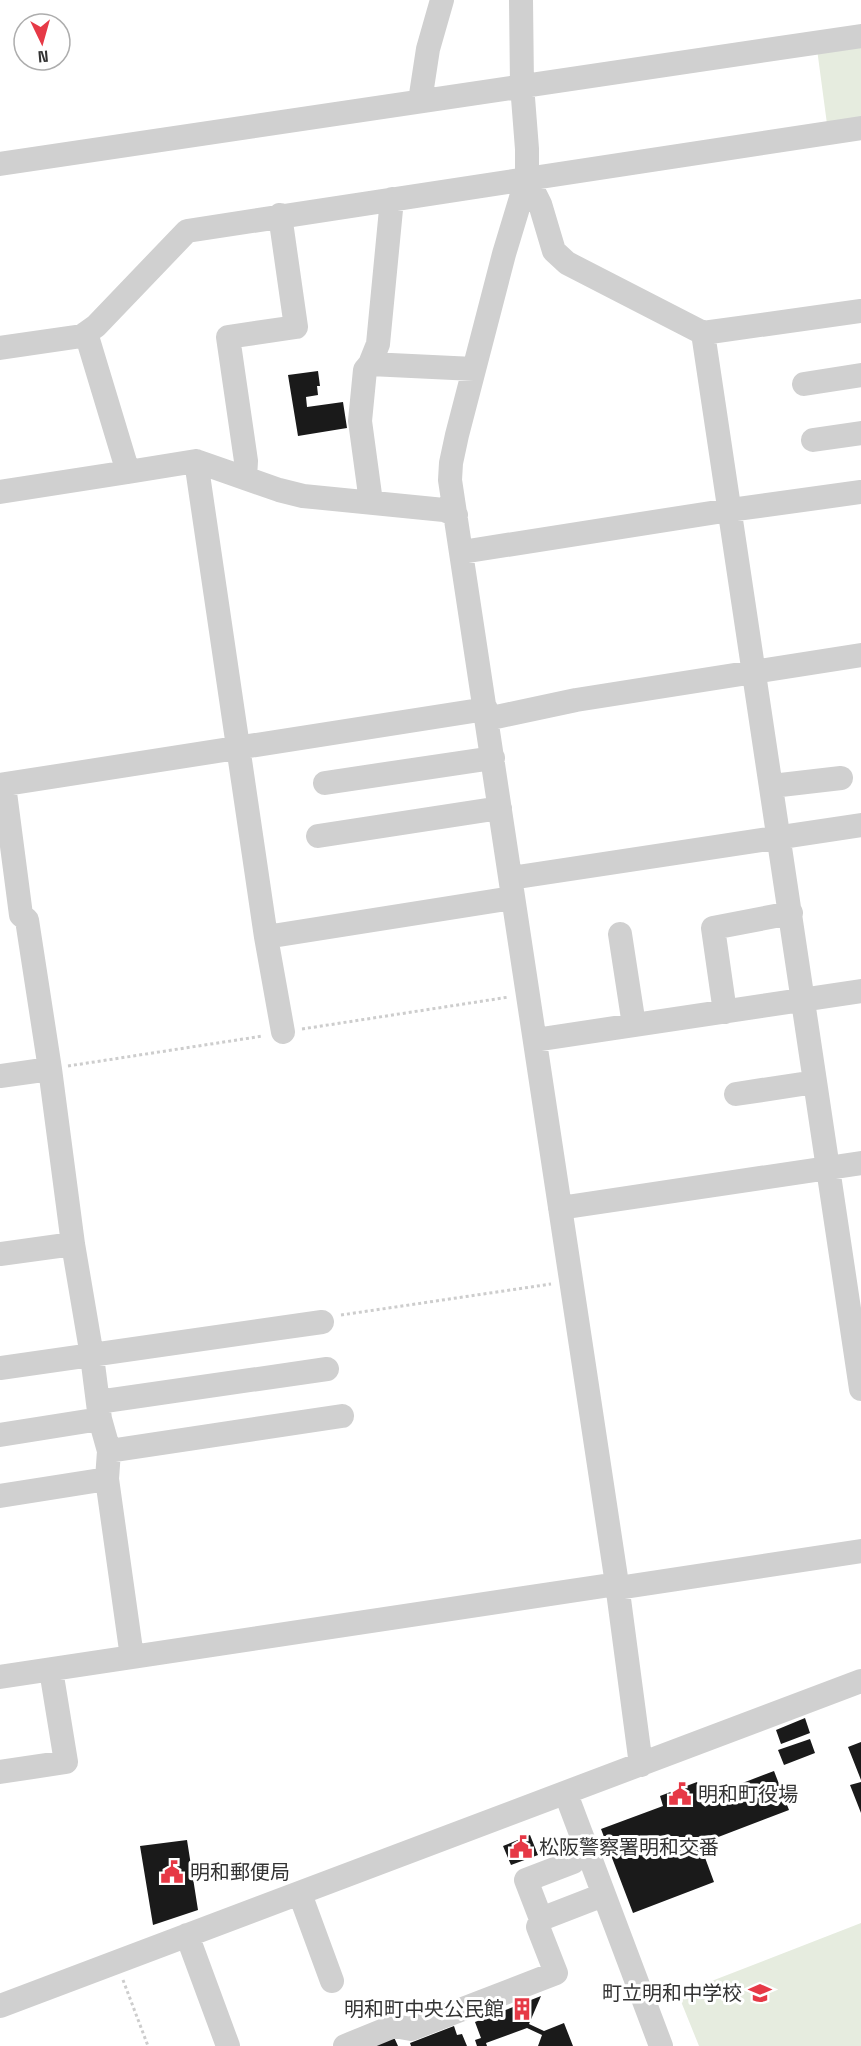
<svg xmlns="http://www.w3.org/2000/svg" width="861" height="2046" font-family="'Space Grotesk','Noto Sans JP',sans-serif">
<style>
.green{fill:#e6ecdf}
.building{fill:#1a1a1a}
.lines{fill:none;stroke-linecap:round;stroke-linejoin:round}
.path{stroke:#cdcdcd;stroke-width:3;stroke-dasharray:3 3;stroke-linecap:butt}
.minor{stroke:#d0d0d0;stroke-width:24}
.labels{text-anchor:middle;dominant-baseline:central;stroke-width:6;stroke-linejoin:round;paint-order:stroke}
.poi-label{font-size:20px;fill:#333;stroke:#fff;text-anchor:start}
</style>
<rect width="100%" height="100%" fill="#fff"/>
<path class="green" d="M861,43V119L827,124L817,49Z
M861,1923V2046H699L678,1994Z"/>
<path class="building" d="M318,371L320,386H317L318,395L306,397L307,407L343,402L347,428L298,436L288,375Z
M805,1718L810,1733L781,1744L776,1730Z
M810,1739L815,1753L784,1765L778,1750Z
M861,1742V1780L848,1747Z
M774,1771L789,1810L700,1844L714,1882L633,1913L601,1829L663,1806L660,1796L697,1782L703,1798Z
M861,1782V1813L850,1785Z
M530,1835L538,1855L511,1865L503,1846Z
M187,1840L198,1910L153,1925L140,1846Z
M541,1996L529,2024L544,2031L564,2023L573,2046H538L542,2035L527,2028L486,2043L487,2046H477L475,2040L481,2038L475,2022Z
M454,2026L457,2035L462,2034L467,2046H411L410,2043Z
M393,2035L398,2046H368Z"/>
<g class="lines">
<path class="path" d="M302,1029L509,997
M68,1066L263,1036
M341,1315L551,1284
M123,1980L148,2046"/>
<path class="minor" d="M521,0L522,85L527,149V178L504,254L457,435L451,463L450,480L617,1584L641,1765
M420,101L428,49L442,0
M0,164L861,36
M527,178L540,204L554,251L567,263L703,333L861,311
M86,333L128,472L196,461L279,490L303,496L444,510L456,515
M703,333L861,1389
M0,348L82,336L96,326L187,231L861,128
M370,364L474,369
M804,384L861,375
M813,440L861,433
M196,461L266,937L283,1032
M245,478L246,461L228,337L296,327L280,215
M0,492L128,472
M371,502L360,421L365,370L370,364L378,344L392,199
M462,552L730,510L861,492
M487,719L576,700L861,655
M325,783L493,758
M0,785L486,709
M4,785L21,915L27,920L50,1069L73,1244L92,1356L100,1419L109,1451L107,1479L132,1657
M772,786L841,778
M318,836L500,808
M511,878L861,825
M620,934L634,1025
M266,937L513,898
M725,1012L713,928L791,913
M535,1040L861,991
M0,1076L50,1069
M736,1094L815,1082
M560,1208L861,1163
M0,1254L73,1244
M0,1368L322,1322
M98,1402L327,1369
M0,1435L100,1419
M109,1451L342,1416
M0,1496L107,1479
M618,1588L861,1551
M0,1677L617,1584
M0,1772L66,1762L51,1670
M566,1794L661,2046
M300,1894L332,1981
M541,1919L526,1880L573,1862
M187,1935L228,2046
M0,2006L861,1681
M345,2046L394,2026L411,2029L556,1973L538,1927L541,1919L603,1895"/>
</g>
<defs>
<g id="civic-bare" transform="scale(1.8)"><path d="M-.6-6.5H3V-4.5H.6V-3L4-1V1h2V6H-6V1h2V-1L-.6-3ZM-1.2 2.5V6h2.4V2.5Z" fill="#e63946" stroke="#fff" stroke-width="2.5" paint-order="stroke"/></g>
<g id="school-bare" transform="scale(1.8)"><path d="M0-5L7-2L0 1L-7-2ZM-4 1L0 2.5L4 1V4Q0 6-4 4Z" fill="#e63946" stroke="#fff" stroke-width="2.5" paint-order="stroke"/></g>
<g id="building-bare" transform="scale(1.8)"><path d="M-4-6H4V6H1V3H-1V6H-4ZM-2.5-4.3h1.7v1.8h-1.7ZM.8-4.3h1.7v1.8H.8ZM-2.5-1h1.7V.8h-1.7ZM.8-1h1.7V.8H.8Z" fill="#e63946" stroke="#fff" stroke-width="2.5" paint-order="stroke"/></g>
</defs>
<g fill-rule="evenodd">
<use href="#civic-bare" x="680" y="1794"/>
<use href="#civic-bare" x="521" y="1847"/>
<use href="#civic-bare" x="172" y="1872"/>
<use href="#school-bare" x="760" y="1993"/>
<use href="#building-bare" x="522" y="2009"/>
</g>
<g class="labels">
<g class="poi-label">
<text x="698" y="1794">明和町役場</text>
<text x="539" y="1847">松阪警察署明和交番</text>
<text x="190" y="1872">明和郵便局</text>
<text x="742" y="1993" text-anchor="end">町立明和中学校</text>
<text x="504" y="2009" text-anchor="end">明和町中央公民館</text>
</g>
</g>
<g transform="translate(42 42) rotate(175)"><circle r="28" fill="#ffffff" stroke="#adadad" stroke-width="1.5"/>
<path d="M0-4.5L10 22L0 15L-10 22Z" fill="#e63946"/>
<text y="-9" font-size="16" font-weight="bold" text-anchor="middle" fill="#333333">N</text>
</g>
</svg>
